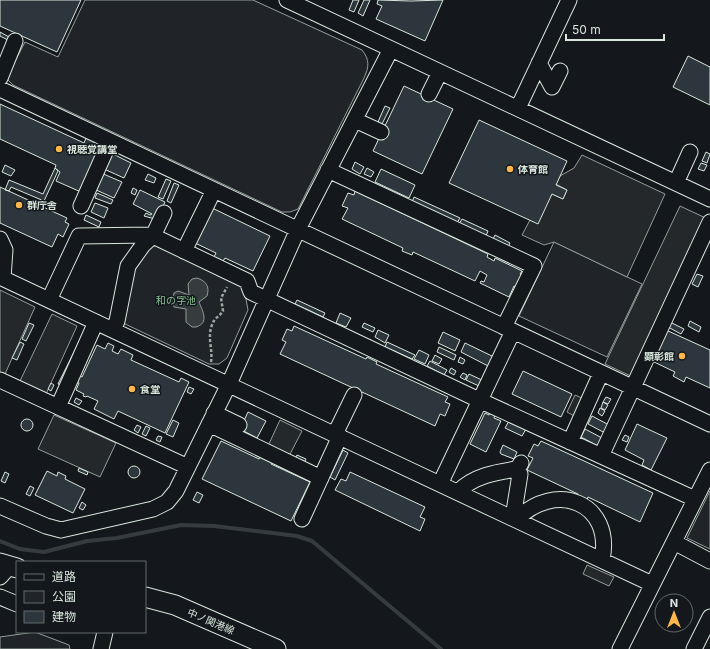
<svg xmlns="http://www.w3.org/2000/svg" width="710" height="649" font-family="Inter,'Noto Sans JP',sans-serif">
<style>
.green{fill:#202428;stroke:#939e99}
.parking{fill:#24282b;stroke:#939e99}
.water{fill:#363b3e;stroke:#939e99}
.lines{fill:none;stroke-linecap:round;stroke-linejoin:round}
.stream{stroke:#363b3e;stroke-width:4}
.building{fill:#2c363c;stroke:#d8e6dc}
.minor-casing{stroke:#d8e6dc;stroke-width:17}
.major-casing{stroke:#d8e6dc;stroke-width:21}
.path{stroke:#9da8a2;stroke-width:2.5;stroke-dasharray:3 2;stroke-linecap:butt}
.minor{stroke:#14181c;stroke-width:15}
.major{stroke:#14181c;stroke-width:19}
.poi-dot{fill:#ffb74d;stroke:#14181c;stroke-width:1.5}
.labels{text-anchor:middle;dominant-baseline:central;stroke-width:3;stroke-linejoin:round;paint-order:stroke}
.poi-label{font-size:10px;font-weight:bold;fill:#d8e6dc;stroke:#14181c;text-anchor:start}
.park-label{font-size:10px;fill:#8ac095;stroke:#14181c}
.street-label{font-size:10px;fill:#d8e6dc;stroke:#14181c}
</style>
<rect width="100%" height="100%" fill="#14181c"/>
<path class="green" d="M85,0H253L362,50C370,60 369,67 364,78L298,209L290,212H282L13,85L8,80L9,73L25,42L58,57Z
M154,240L243,283L248,310L227,358L219,364H209L121,322L131,268Z
M554,242L642,284L607,357L519,316Z
M710,491V549L687,538Z
M35,632L69,645L70,649H0V637Z"/>
<path class="parking" d="M582,155L665,194L627,277L554,242L544,245L522,235L530,220L552,194L563,199L567,190L556,184L560,176L574,168Z
M680,206L710,220L635,378L605,364Z
M0,290L35,307L5,374L0,372Z
M52,314L77,326L46,394L20,381Z
M575,395L584,399L576,417L567,412Z
M54,415L116,443L100,477L38,449Z
M280,420L302,431L289,456L268,446Z
M587,565L614,577L609,586L583,574Z"/>
<path class="water" d="M197,278C206,281 210,286 207,296L199,302C202,310 210,323 196,327H192L186,322V309L174,307L172,302L174,293L178,291L189,295L188,284L192,279Z"/>
<g class="lines">
<path class="stream" d="M0,541L20,549L44,552L87,541L117,538L181,525L214,526L297,536L312,541L441,649"/>
</g>
<path class="building" d="M0,0H81L57,52L0,26Z
M353,0H359L354,12L349,10Z
M364,0H370L363,16L358,13Z
M378,0L411,1L443,0L425,41L376,19L382,6L377,4Z
M0,32L9,37L8,40L0,36Z
M688,56L710,67V105L673,87Z
M404,86L453,109L422,174L373,151Z
M0,104L84,143L86,138L97,143L94,148L101,151L81,192L56,181L60,172L55,168L56,165L0,139Z
M385,106L390,108L381,126L377,124Z
M479,120L567,161L556,185L567,190L563,199L552,194L538,224L449,183Z
M706,152L710,154L707,163L702,161Z
M111,153L131,163L124,178L104,169Z
M355,162L364,167L360,174L352,169Z
M701,163L707,165L704,171L698,169Z
M5,165L15,170L11,176L2,172Z
M55,168L58,171L44,201L11,187L9,191L5,190L9,180L43,194Z
M367,168L374,172L371,177L364,174Z
M381,169L415,185L409,198L375,182Z
M101,173L122,182L114,198L94,189Z
M148,174L156,178L154,183L145,180Z
M166,179L171,181L163,199L158,197Z
M174,183L179,185L171,203L167,201Z
M0,187L67,218L65,222L69,224L63,237L58,234L52,247L0,223Z
M133,188L137,190L135,195L131,193Z
M140,190L165,202L158,216L155,219L144,216L146,213L150,215L152,214L133,204Z
M355,191L488,254L487,257L494,261L495,258L522,271L520,274L524,276L519,288L514,286L509,297L480,283L481,281L484,282L487,275L480,271L475,281L413,252L412,255L402,251L403,248L342,219L348,208L342,206L348,193L354,195Z
M97,193L113,200L111,204L95,198Z
M414,197L460,218L457,223L412,202Z
M95,203L108,208L104,218L91,212Z
M210,207L270,236L253,271L225,258L223,261L214,257L216,253L193,242Z
M86,215L101,222L99,227L84,220Z
M462,219L488,231L486,236L459,224Z
M495,235L510,243L508,247L493,239Z
M697,274L703,276L698,287L692,284Z
M297,300L325,313L323,317L295,304Z
M340,313L351,318L346,327L336,323Z
M690,321L701,327L699,332L688,326Z
M670,322L684,329L681,334L668,327Z
M29,323L34,325L26,341L22,339Z
M364,323L375,328L373,332L362,327Z
M294,326L366,359L367,357L377,362L376,364L448,397L445,402L450,404L445,416L440,414L435,426L362,392L360,395L353,388L280,354L286,342L282,340L287,329L292,331Z
M378,330L389,335L385,343L375,337Z
M666,330L710,350V388L686,377L684,382L673,376L675,372L652,361Z
M443,332L460,340L455,351L438,343Z
M80,340L83,342L63,386L58,384Z
M20,342L24,344L17,360L12,358Z
M387,342L415,355L412,359L385,347Z
M108,343L114,346L112,351L118,354L121,349L133,355L131,360L179,382L181,378L189,382L165,433L118,411L114,419L94,409L98,401L87,396L86,397L83,396L84,394L76,390L79,383L74,381L77,375L82,377L97,345L105,349Z
M465,343L494,357L490,367L461,352Z
M439,347L456,355L454,360L437,352Z
M419,350L429,355L425,364L414,359Z
M435,355L442,359L439,364L432,361Z
M460,357L465,360L463,364L458,362Z
M430,361L447,370L444,375L427,366Z
M451,368L456,371L454,375L449,372Z
M523,371L572,394L561,417L512,394Z
M463,373L467,375L465,380L460,377Z
M469,374L484,381L481,387L466,380Z
M51,383L54,385L51,391L48,389Z
M189,387L194,389L191,394L187,392Z
M606,397L611,399L608,404L603,402Z
M76,398L82,401L79,405L74,402Z
M603,402L608,405L605,410L601,408Z
M600,408L605,411L602,416L598,413Z
M248,412L266,421L257,438L240,429Z
M490,412L495,414L494,418L501,421L486,452L470,444L485,413L489,415Z
M592,416L609,425L605,433L588,424Z
M21 425a6 6 0 1 1 12 0a6 6 0 1 1-12 0Z
M173,420L179,423L173,437L166,434Z
M509,421L526,429L522,436L505,428Z
M637,424L667,438L651,470L642,465L644,460L625,450Z
M137,425L141,427L138,433L134,430Z
M146,426L150,428L146,436L142,434Z
M585,429L602,438L598,446L581,437Z
M625,435L629,437L627,442L622,440Z
M158,436L162,437L160,442L156,440Z
M221,441L259,459L260,456L272,462L271,464L310,482L291,521L202,479Z
M541,441L653,493L640,522L588,497L583,509L573,504L578,494L527,470L533,458L528,456L534,444L538,446Z
M503,445L517,452L514,459L501,454L500,452Z
M343,450L348,453L335,480L330,477Z
M297,455L306,459L304,463L295,459Z
M128 472a6 6 0 1 1 12 0a6 6 0 1 1-12 0Z
M79,468L88,472L87,475L78,471Z
M47,471L57,476L58,472L66,476L65,479L85,489L73,513L35,495Z
M5,472L9,474L5,483L1,481Z
M350,472L425,507L420,517L425,519L420,531L335,490L341,479L346,481Z
M30,486L34,488L30,496L26,494Z
M197,492L203,495L199,503L193,500Z
M82,502L86,505L83,510L79,508Z"/>
<g class="lines">
<g class="minor-casing">
<path id="minor" d="M287,0L710,199
M539,63L552,87L560,71
M0,78L15,41
M0,89L710,424
M429,94L440,72
M518,108L569,0
M355,120L381,132
M328,170L534,266L504,327
M676,183L690,152
M81,206L110,141
M0,239L5,250L3,278
M184,251L214,190
M0,277L652,584
M49,300L79,236L151,235L247,281L251,292L479,400L695,499
M113,330L117,321L128,266L143,245L153,236L164,213
M0,380L188,467
M58,407L96,322
M214,413L239,425
M209,424L321,478
M335,434L354,395
M570,442L601,373
M601,456L710,222
M440,484L513,331
M458,492C473,476 496,472 517,469L521,463
M0,506L46,526L61,530L153,509L167,502L176,491L229,384L298,229L391,49
M513,518L520,474L517,469
M302,519L340,436
M516,520C555,480 614,502 602,560
M674,542L710,561
M0,577L9,567
M0,597L17,604
M101,649L105,632
M620,649L710,470
M694,649L710,617"/>
</g>
<g class="major-casing">
<path id="major" d="M0,563L17,568
M145,597L175,605L276,649"/>
</g>
<path class="path" d="M211,362C213,350 207,337 212,325C214,318 220,316 223,311L221,298L227,287"/>
<use href="#minor" class="minor"/>
<use href="#major" class="major"/>
</g>
<g class="poi-dot">
<circle cx="59" cy="149" r="4"/>
<circle cx="510" cy="169" r="4"/>
<circle cx="19" cy="205" r="4"/>
<circle cx="682" cy="356" r="4"/>
<circle cx="132" cy="389" r="4"/>
</g>
<g class="labels">
<g class="poi-label">
<text x="67" y="149">視聴覚講堂</text>
<text x="518" y="169">体育館</text>
<text x="27" y="205">群庁舎</text>
<text x="674" y="356" text-anchor="end">顕彰館</text>
<text x="140" y="389">食堂</text>
</g>
<g class="park-label">
<text x="176" y="300">和の字池</text>
</g>
<g class="street-label">
<text transform="translate(211 621) rotate(23)">中ノ関港線</text>
</g>
</g>
<rect x="16" y="561" width="130" height="72" fill="#14181c" stroke="#626a69"/>
<rect x="24" y="574" width="20" height="6" fill="#14181c" stroke="#626a69"/>
<text x="52" y="581" font-size="12" fill="#d8e6dc">道路</text>
<rect x="24" y="591" width="20" height="12" fill="#202428" stroke="#626a69"/>
<text x="52" y="601" font-size="12" fill="#d8e6dc">公園</text>
<rect x="24" y="611" width="20" height="12" fill="#2c363c" stroke="#626a69"/>
<text x="52" y="621" font-size="12" fill="#d8e6dc">建物</text>
<g transform="translate(674 613)"><circle r="19" fill="#14181c" stroke="#626a69"/>
<path d="M0-3L7 15L0 10L-7 15Z" fill="#ffb74d"/>
<text y="-6" font-size="11" font-weight="bold" text-anchor="middle" fill="#d8e6dc">N</text>
</g>
<path d="M566 34v6h98v-6" fill="none" stroke="#d8e6dc" stroke-width="2"/>
<text x="572" y="34" font-size="12" fill="#d8e6dc" stroke="#14181c" stroke-width="3" paint-order="stroke">50 m</text>
</svg>
